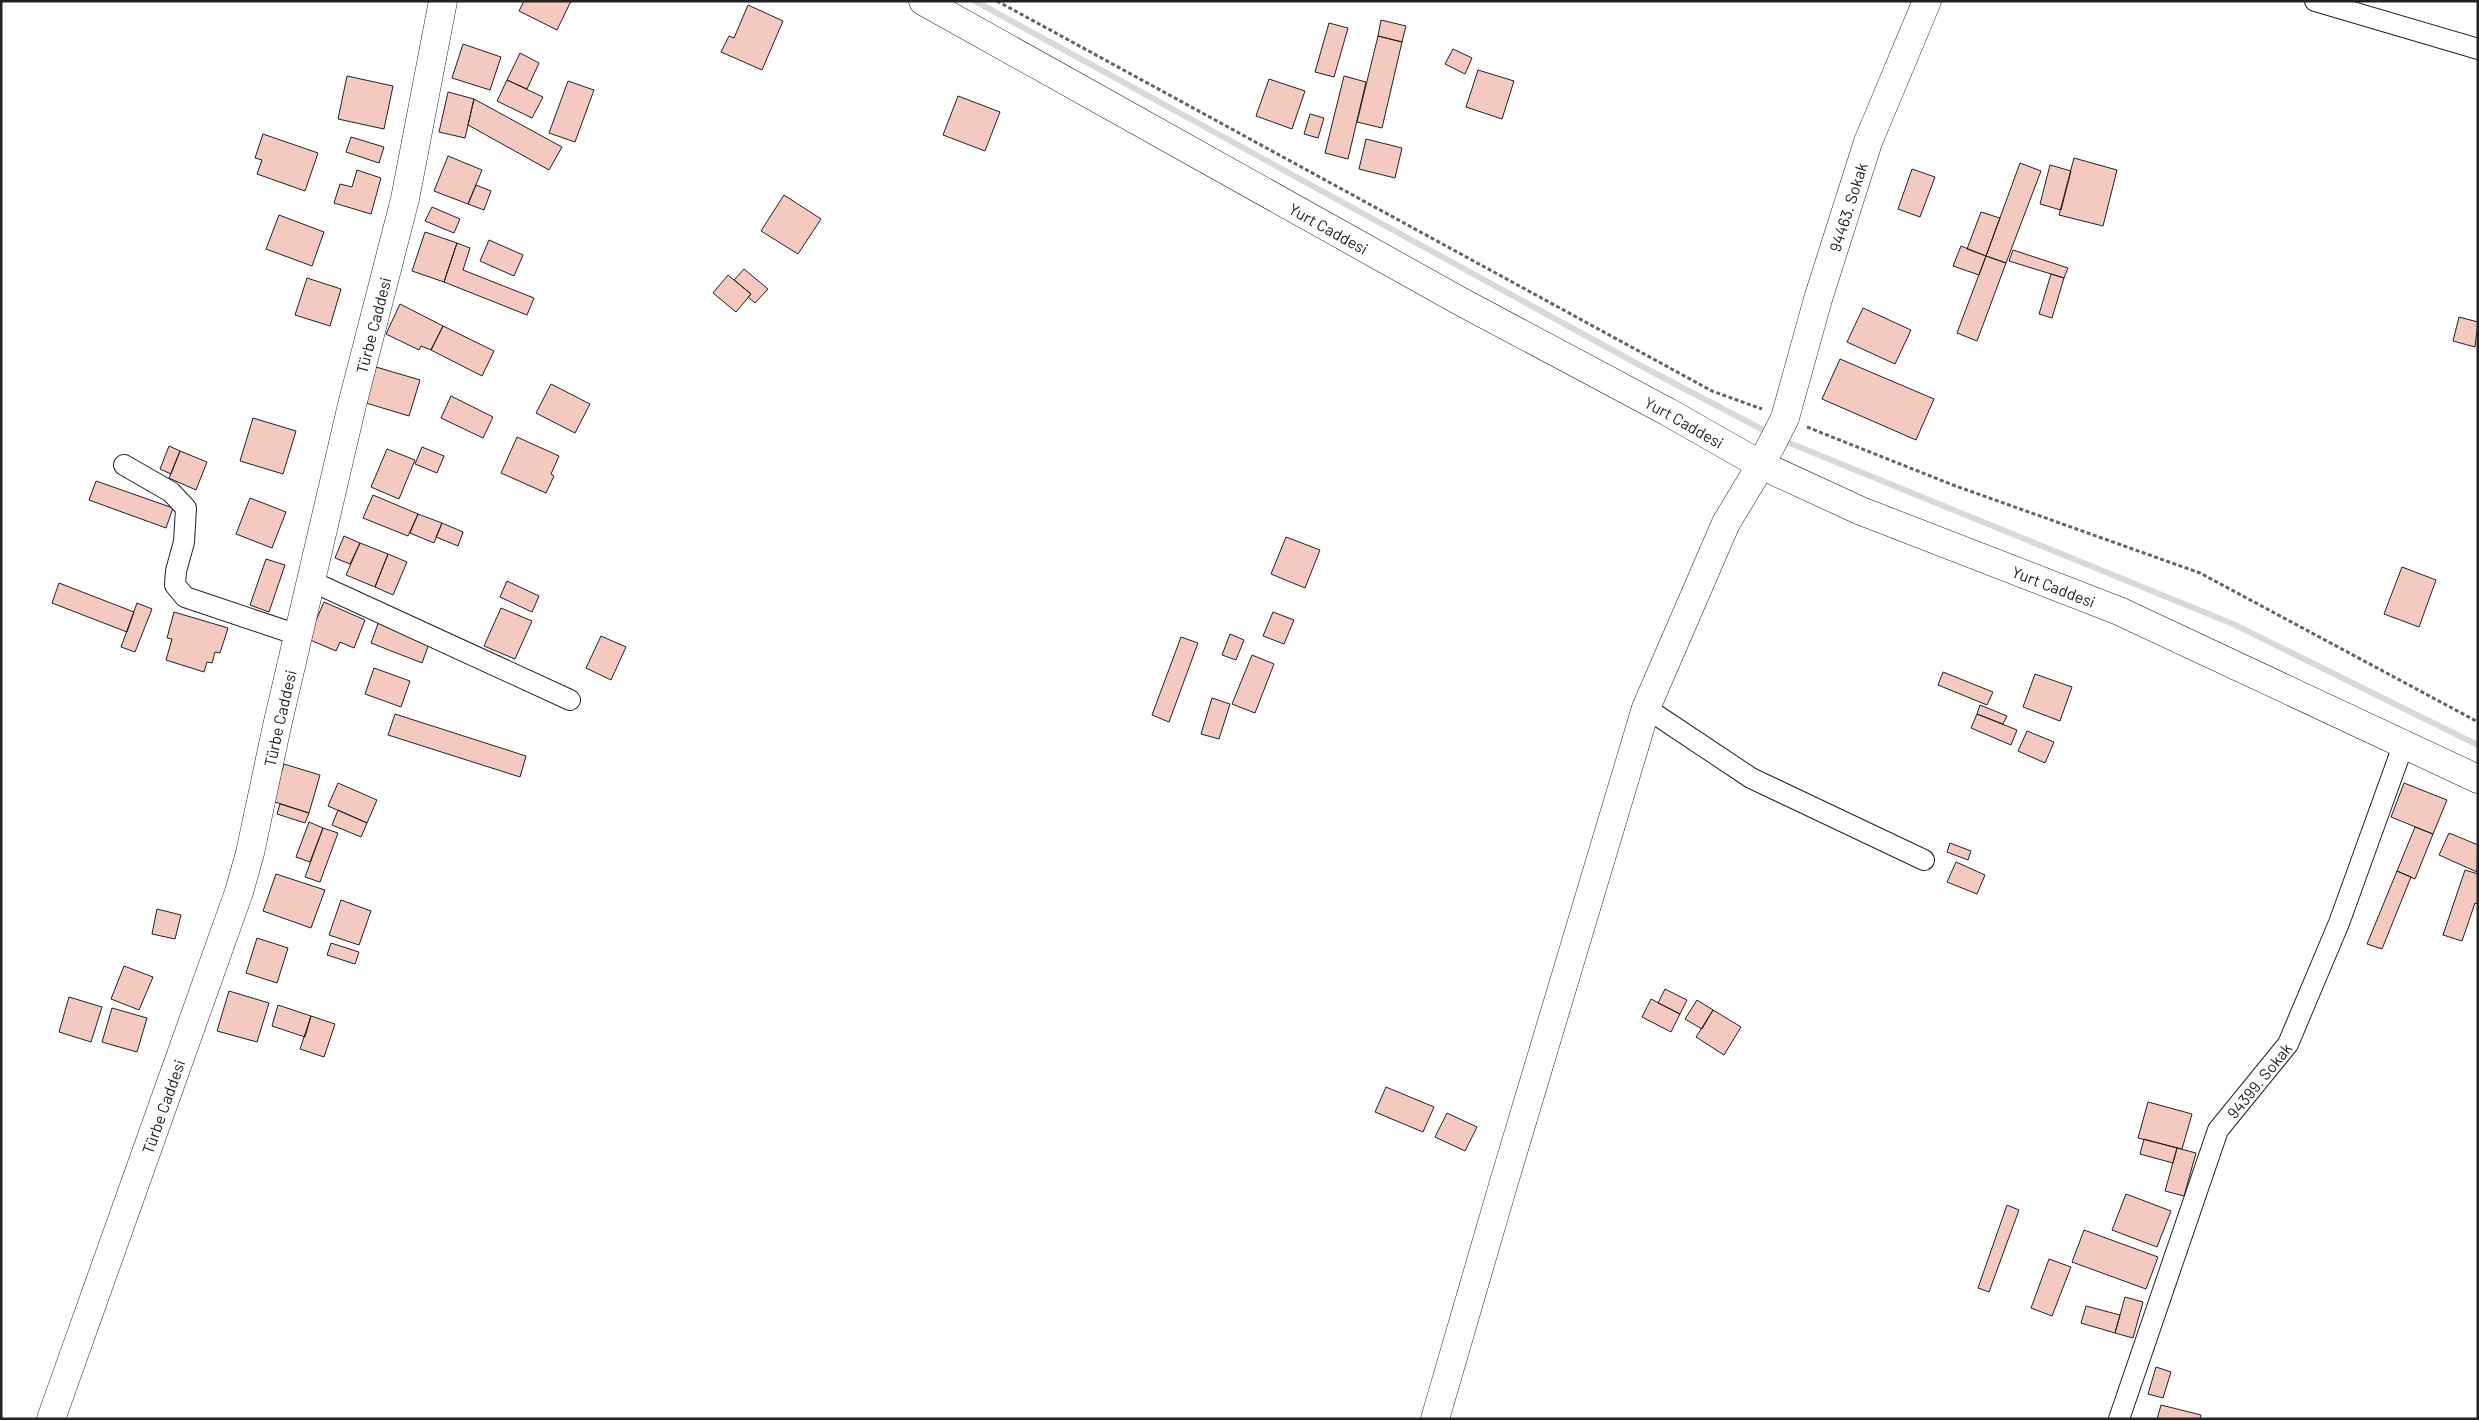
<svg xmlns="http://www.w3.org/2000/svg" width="2479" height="1420" font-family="Barlow,sans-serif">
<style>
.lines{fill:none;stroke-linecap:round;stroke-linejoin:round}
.stream{stroke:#d9d9d9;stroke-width:6}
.building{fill:#f3c9c0;stroke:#222}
.street-casing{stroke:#222;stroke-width:22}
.secondary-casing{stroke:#222;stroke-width:29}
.path{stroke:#646464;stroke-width:3;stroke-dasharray:4 2.5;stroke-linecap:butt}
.street{stroke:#fff;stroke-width:20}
.secondary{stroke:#fff;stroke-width:28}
.labels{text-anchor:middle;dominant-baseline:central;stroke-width:4;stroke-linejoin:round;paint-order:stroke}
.street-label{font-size:16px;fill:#222;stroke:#fff}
</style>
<rect width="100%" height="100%" fill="#fff"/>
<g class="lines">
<path class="stream" d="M975,1L1645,368L1771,434
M1782,440L2233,624L2478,745"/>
</g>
<path class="building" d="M524,1H571L557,30L519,11Z
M748,5L783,21L762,70L721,52L729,36L734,38Z
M1381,20L1406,26L1402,42L1378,36Z
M1329,23L1348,28L1334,77L1315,72Z
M1378,36L1402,42L1382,128L1357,122Z
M463,44L501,57L490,90L452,78Z
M1453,49L1472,58L1465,74L1445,64Z
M520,53L539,63L527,89L507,80Z
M1478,70L1514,81L1502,119L1466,107Z
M347,76L393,86L384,129L338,119Z
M1344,76L1366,82L1348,159L1325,153Z
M1269,79L1305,91L1292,129L1256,116Z
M507,80L543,97L532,118L497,101Z
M568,81L594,90L575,142L549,133Z
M448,92L474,99L465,138L439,132Z
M958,96L1000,112L985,151L943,135Z
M474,99L562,147L549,170L468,125Z
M1310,114L1324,118L1318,138L1304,134Z
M263,134L318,153L305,191L257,174L262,160L255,158Z
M351,137L384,147L379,163L346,152Z
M1366,139L1402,148L1395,178L1359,169Z
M448,156L482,170L468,204L434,191Z
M2074,158L2117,170L2103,226L2059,215Z
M2020,163L2041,171L2006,263L1986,256Z
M2050,165L2071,171L2061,210L2040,204Z
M1912,169L1935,177L1920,217L1898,209Z
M357,170L381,178L371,214L334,203L340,184L352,187Z
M476,185L491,191L484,210L468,204Z
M784,195L821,219L798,254L761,231Z
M432,207L460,219L454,233L425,221Z
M1981,212L2000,218L1986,256L1967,249Z
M279,215L324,232L312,266L266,249Z
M425,232L457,243L444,282L412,271Z
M489,240L523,255L514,276L480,261Z
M457,243L470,248L463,270L534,298L527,315L444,282Z
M1961,246L1986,256L1979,275L1953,266Z
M2013,250L2068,268L2064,278L2009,261Z
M1986,256L2006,263L1977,341L1957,333Z
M744,269L768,289L755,303L748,297L751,294L734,280Z
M2051,274L2064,278L2052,318L2039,314Z
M728,275L751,294L736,312L713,293Z
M307,278L341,289L330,326L295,315Z
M400,304L443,326L431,350L421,346L419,350L386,334Z
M1863,308L1911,330L1895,364L1847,342Z
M2459,317L2478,322L2475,347L2453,341Z
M443,326L494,351L482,376L431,350Z
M1840,359L1934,399L1916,440L1822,399Z
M376,367L420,380L409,416L366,403Z
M551,384L590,404L575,433L536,413Z
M451,396L493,417L483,438L441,418Z
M253,418L296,431L283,474L240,461Z
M517,437L559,456L551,474L554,476L546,493L501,473Z
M169,446L180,451L171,474L160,469Z
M422,447L444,456L437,473L415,464Z
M387,449L415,460L399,499L371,487Z
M180,451L207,462L196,490L169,478Z
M96,481L173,508L166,528L89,500Z
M373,495L418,514L408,536L363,518Z
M250,498L286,512L272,548L236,534Z
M418,514L442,523L434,543L410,533Z
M442,523L463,532L458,546L436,537Z
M344,536L360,543L350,564L335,558Z
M1286,537L1320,550L1305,588L1271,574Z
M360,543L388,554L375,587L346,575Z
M388,554L407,562L393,595L375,587Z
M266,559L285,565L269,612L250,605Z
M2402,567L2436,580L2419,627L2384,614Z
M507,581L539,596L532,612L500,597Z
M59,583L134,612L127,632L52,603Z
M324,602L365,620L354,648L340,642L336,651L308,639Z
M137,603L152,609L135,652L121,647Z
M501,608L532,621L515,659L484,646Z
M174,612L228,628L220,653L215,652L212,663L207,662L204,672L166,660L172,639L167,638Z
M1273,612L1294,620L1284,644L1263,636Z
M379,621L430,641L422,663L371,643Z
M1230,634L1244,640L1236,660L1222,655Z
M601,636L626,647L611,680L586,668Z
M1181,637L1198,643L1169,722L1152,715Z
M1252,655L1274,664L1255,713L1232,704Z
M374,668L410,681L401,707L365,694Z
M1943,672L1993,692L1987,705L1938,685Z
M2035,674L2072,687L2060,721L2023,707Z
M1212,698L1230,704L1219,739L1201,734Z
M1980,705L2007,716L2003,724L1977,714Z
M395,714L526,756L520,777L388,735Z
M1977,714L2017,730L2011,745L1971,728Z
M2027,731L2054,742L2045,763L2018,751Z
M284,764L320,775L309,813L272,801Z
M338,783L377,800L367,823L328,806Z
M2404,783L2447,800L2433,834L2391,817Z
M280,804L309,813L305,823L277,814Z
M338,810L367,823L361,837L332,825Z
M309,822L323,828L310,862L296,857Z
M2415,827L2433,834L2415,879L2397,871Z
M323,828L338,833L320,882L305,877Z
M2449,833L2478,845L2477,872L2439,855Z
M1950,843L1971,851L1968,860L1947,852Z
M1956,862L1985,875L1977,894L1947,882Z
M2465,870L2478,874V904L2475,903L2462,941L2443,935Z
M2397,871L2411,877L2382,949L2367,944Z
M276,874L325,890L311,928L263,911Z
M341,900L371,911L359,945L329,935Z
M157,909L181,915L175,939L152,934Z
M257,938L288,948L277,983L246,973Z
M331,943L359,952L355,964L327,955Z
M124,966L153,977L139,1010L111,999Z
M1665,989L1687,1000L1680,1014L1658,1003Z
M229,991L269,1003L257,1042L217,1031Z
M69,997L102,1007L91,1042L59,1032Z
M1651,999L1680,1014L1671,1032L1642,1017Z
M1697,1000L1713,1010L1702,1029L1685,1019Z
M278,1005L311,1016L305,1037L272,1026Z
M112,1008L147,1018L137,1052L102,1042Z
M1713,1010L1741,1027L1724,1055L1696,1037Z
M311,1016L335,1024L324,1057L300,1049Z
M1386,1087L1434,1107L1423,1132L1375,1112Z
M2148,1102L2192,1114L2182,1149L2138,1138Z
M1447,1113L1477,1127L1465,1151L1435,1137Z
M2144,1139L2177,1148L2173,1163L2140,1154Z
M2177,1148L2196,1153L2184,1196L2165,1191Z
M2126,1194L2171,1211L2157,1247L2112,1230Z
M2007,1205L2019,1210L1989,1292L1978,1288Z
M2084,1230L2158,1257L2146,1289L2072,1262Z
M2049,1259L2071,1267L2052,1316L2031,1308Z
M2125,1297L2143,1302L2133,1338L2115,1333Z
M2086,1306L2120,1315L2115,1333L2081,1323Z
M2156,1367L2171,1372L2163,1398L2148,1394Z
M2161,1405L2201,1415L2200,1419H2157Z"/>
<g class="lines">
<g class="street-casing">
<g id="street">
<path d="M2315,1L2478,49"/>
<path d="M124,465L171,492L186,508L184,542L176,571L175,585L185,597L298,635"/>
<path d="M311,581L570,700"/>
<path d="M1646,708L1751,778L1924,860"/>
<path id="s1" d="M2119,1419L2218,1130L2288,1044L2339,923L2404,743"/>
</g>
</g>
<g class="secondary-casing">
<g id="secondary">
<path id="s2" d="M923,1L1458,300L1668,412L1761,465L1861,511L2119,611L2478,779"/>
<path id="s3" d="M51,1419L239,892L250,853L277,726L352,405L405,199L443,1"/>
<path id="s4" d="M1435,1419L1504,1182L1646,708L1726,523L1761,465L1785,418L1818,299L1868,142L1927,1"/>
</g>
</g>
<path class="path" d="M997,1L1712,391L1762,409
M1807,427L1953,485L2200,573L2478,722"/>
<use href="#street" class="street"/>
<use href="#secondary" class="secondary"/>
</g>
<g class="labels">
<g class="street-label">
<text stroke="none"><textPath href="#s4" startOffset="1284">94463. Sokak</textPath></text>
<text stroke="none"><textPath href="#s2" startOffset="465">Yurt Caddesi</textPath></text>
<text stroke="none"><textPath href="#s3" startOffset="1142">Türbe Caddesi</textPath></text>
<text stroke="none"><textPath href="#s2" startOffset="870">Yurt Caddesi</textPath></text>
<text stroke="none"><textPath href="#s2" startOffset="1275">Yurt Caddesi</textPath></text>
<text stroke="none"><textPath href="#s3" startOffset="738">Türbe Caddesi</textPath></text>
<text stroke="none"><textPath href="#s1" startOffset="370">94399. Sokak</textPath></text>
<text stroke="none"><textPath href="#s3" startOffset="332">Türbe Caddesi</textPath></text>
</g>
</g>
<rect width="2479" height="1420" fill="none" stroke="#222222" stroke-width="5"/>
</svg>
